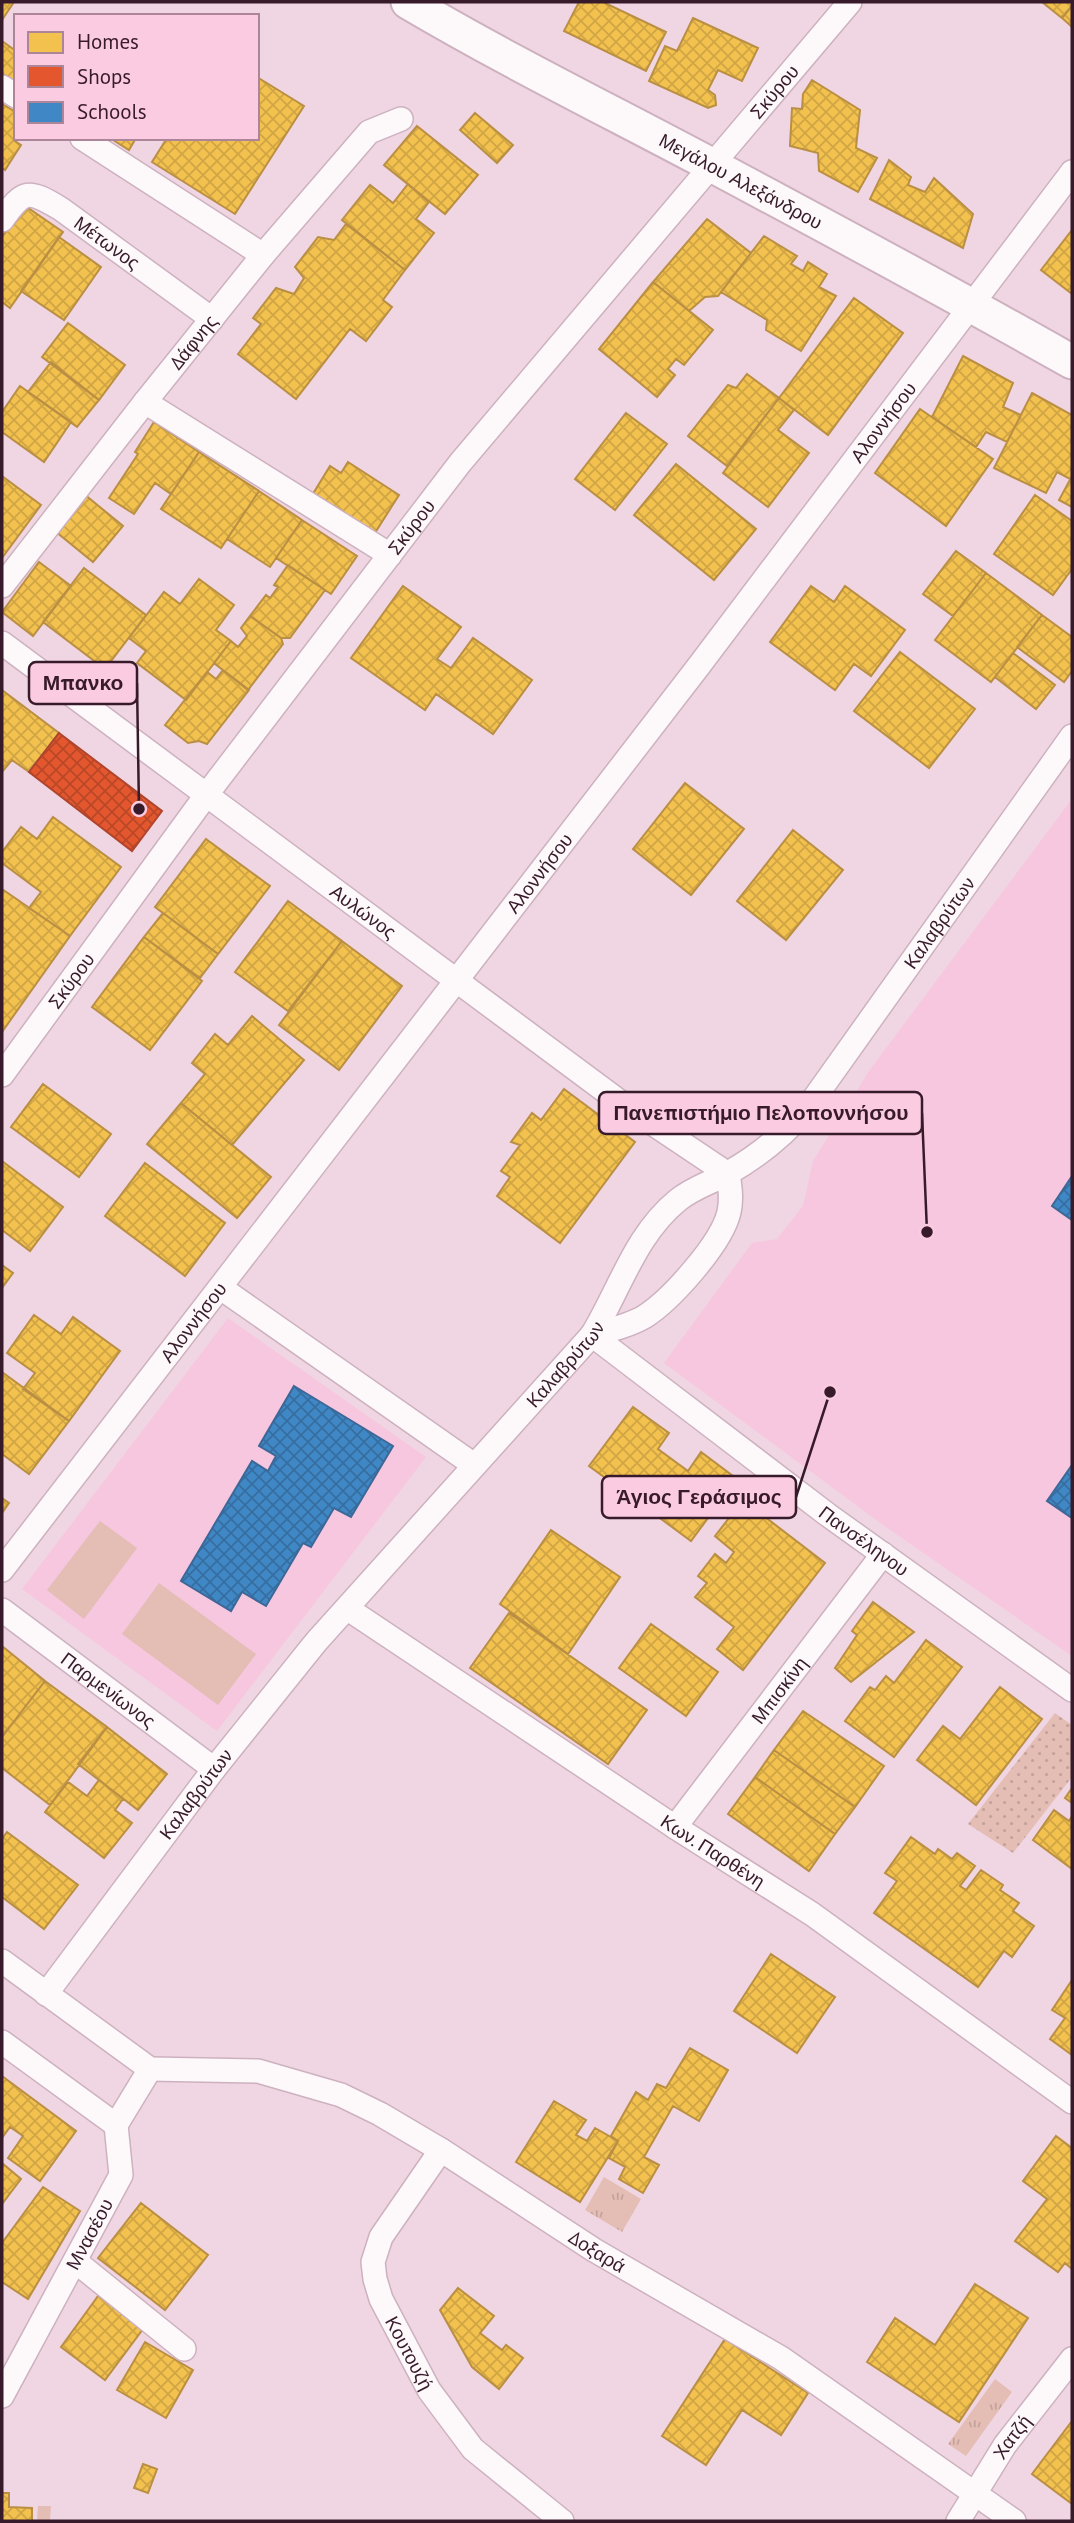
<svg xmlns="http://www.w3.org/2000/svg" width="1074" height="2523" font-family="'PT Sans',sans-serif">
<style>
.built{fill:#f7c6df}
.grass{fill:url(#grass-tufts)}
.park{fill:url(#park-dots)}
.pitch{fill:#e4bdb5}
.homes{fill:url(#homes-cross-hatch);stroke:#ba8f43;stroke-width:2}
.shops{fill:url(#shops-cross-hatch);stroke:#b0452d;stroke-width:2}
.schools{fill:url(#schools-cross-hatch);stroke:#3d6796;stroke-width:2}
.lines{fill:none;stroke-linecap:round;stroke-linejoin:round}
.minor-casing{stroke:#cdb1bf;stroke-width:26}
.secondary-casing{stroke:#cdb1bf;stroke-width:37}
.minor{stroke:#fdf9fb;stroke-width:23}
.secondary{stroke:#fdf9fb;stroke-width:33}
.labels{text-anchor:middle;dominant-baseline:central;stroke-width:7;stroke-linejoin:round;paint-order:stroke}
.street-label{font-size:19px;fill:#381b2a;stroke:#fbcbe2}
.leader{fill:none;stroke:#381b2a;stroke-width:2.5}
.callout-dot{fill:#381b2a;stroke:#fbcbe2;stroke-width:2.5}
.callout{fill:#fbcbe2;stroke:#381b2a;stroke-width:2.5}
.callout-label{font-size:21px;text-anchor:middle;font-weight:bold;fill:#381b2a}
</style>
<defs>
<pattern id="grass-tufts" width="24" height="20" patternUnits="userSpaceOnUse" patternTransform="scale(1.75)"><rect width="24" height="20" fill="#e4bdb5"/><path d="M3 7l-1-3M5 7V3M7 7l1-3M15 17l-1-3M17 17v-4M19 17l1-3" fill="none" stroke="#c4a29c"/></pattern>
<pattern id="park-dots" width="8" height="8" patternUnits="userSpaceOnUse" patternTransform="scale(1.75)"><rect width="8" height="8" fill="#e4bdb5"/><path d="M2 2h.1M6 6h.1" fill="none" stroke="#c4a29c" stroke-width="1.8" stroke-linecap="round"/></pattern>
<pattern id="homes-cross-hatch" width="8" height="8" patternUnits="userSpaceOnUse" patternTransform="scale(1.75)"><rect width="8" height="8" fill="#f2c14e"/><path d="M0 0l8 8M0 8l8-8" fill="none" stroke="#d0a544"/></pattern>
<pattern id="shops-cross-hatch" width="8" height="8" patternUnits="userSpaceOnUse" patternTransform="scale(1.75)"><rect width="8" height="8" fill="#e4572e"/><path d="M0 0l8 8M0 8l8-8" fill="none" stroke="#ba4727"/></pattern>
<pattern id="schools-cross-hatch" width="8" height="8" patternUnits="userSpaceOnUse" patternTransform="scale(1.75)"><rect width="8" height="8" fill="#3f88c5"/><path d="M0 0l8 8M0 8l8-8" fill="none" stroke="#366ea0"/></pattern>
</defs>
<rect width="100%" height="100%" fill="#f0d6e3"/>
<path class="built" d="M1072,799V1656L883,1525L664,1363L752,1243L777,1239L803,1206L813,1161L869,1071Z
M228,1318L426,1457L217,1731L22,1589Z"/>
<path class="grass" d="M604,2177L641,2199L622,2232L585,2210Z
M995,2379L1012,2392L966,2456L948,2444Z
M38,2506H51L50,2521H37Z"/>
<path class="park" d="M1055,1713L1072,1725V1777L1013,1853L968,1824Z"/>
<path class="pitch" d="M100,1521L137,1548L84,1619L47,1590Z
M159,1583L256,1654L218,1705L122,1634Z"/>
<path class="homes" d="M2,2H14L2,20Z
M579,2H603L666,32L646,71L564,31Z
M1042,2H1072V6L1062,18Z
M1072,6V27L1062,18Z
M693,18L758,48L742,81L718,70L708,90L715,95L716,105L708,108L649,81L665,46L677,51Z
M2,41L16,51V82L13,86L2,78Z
M257,77L304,106L235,214L152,162L167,138H217L220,140L222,138H257Z
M812,80L860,110L856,148L877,158L858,192L819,171L818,153L790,146L792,108L802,109L803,94Z
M2,104L16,112L17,138L15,141L21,145L5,170L2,168Z
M475,113L513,145L497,163L460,130Z
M417,126L478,175L445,214L384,165Z
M110,138H136L129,150Z
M889,160L911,177L908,185L925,192L934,178L973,214L963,248L870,199Z
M408,184L429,202L416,219L434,233L405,270L342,220L370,185L393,203Z
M24,205L63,232L10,308L2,302V237Z
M707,219L751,253L718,296L705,297L689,311L653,282Z
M346,224L405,270L383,300L392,307L366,341L350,329L296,399L238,354L261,324L253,318L276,288L294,294L304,278L295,267L318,237L334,240Z
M1072,230V294L1041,270Z
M764,236L797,256L791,264L803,271L808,262L827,274L819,287L836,296L801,351L766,330L767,320L721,292Z
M59,237L101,267L64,320L21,291Z
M653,282L713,330L684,365L676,359L668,369L675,375L657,397L599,349Z
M854,298L903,333L828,435L779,398Z
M68,323L125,365L99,400L42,357Z
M963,356L1013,383L1003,407L1021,415L1007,442L986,432L976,447L932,417Z
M51,362L99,400L77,427L28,392Z
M747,374L779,398L727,466L688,436L728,385L736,388Z
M20,386L71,422L44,462L2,432V412Z
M1032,393L1072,415V476L1070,479L1057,472L1046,493L994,468Z
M779,398L794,410L778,430L809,453L768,507L723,473Z
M920,409L993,459L946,526L875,473Z
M626,413L667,444L615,510L575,479Z
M154,422L199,452L171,494L155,483L134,514L109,498L138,454L135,452Z
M199,452L259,491L221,548L161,509Z
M348,462L399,495L373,536L311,497L330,466L341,473Z
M676,464L756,529L714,580L634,515Z
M2,476L41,505L2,558Z
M1072,476V507L1059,500Z
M259,491L302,520L270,567L227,539Z
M84,494L123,526L93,562L55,531Z
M1035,495L1072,521V569L1053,595L994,554Z
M302,520L357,556L331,594L276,558Z
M956,551L986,573L953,616L923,594Z
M39,562L71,586L33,636L2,612Z
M288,565L325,590L290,638H281L250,616L266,595L270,598L278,587L274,585Z
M84,568L146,615L105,669L43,622Z
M986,573L1042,615L991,682L935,640Z
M199,579L234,605L216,630L231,641L186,700L137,663L146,651L129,638L164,592L180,604Z
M403,586L461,627L437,659L451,668L473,638L532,680L493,734L436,694L425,710L351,658Z
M811,586L834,602L845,586L905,630L871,676L854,664L835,690L770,642Z
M1042,615L1072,637V671L1064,682L1017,647Z
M250,616L281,638L283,644L248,690L214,663L231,641L238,647L247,636L241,628Z
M900,652L975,709L929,768L854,711Z
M1013,653L1055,685L1036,709L995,677Z
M223,670L249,690L207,744L199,741L188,743L165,725L207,672L216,679Z
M2,690L59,733L29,772L12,760L2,772Z
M685,783L744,829L691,895L633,849Z
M53,817L121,867L70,936L29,908L41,892L2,863V852L21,827L37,839Z
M793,830L843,870L786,940L737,901Z
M206,839L270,886L218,954L155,907Z
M2,889L70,936L2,1032Z
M288,901L342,941L288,1011L235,972Z
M163,913L218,954L200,978L144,937Z
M144,937L202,981L150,1050L92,1007Z
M342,941L402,986L339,1070L279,1025Z
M252,1016L304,1060L232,1145L181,1103L205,1074L192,1063L215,1034L228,1045Z
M43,1084L111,1134L79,1177L11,1127Z
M564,1089L635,1142L560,1243L497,1196L510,1177L501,1171L520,1145L511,1142L532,1113L541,1120Z
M181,1103L271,1177L237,1218L147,1144Z
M2,1161L63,1207L30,1251L2,1230Z
M145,1163L225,1223L185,1276L105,1216Z
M2,1265L13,1273L2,1288Z
M34,1315L61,1334L73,1317L120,1351L69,1421L23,1389L35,1373L7,1353Z
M2,1372L69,1421L29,1474L2,1454Z
M633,1407L669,1433L658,1449L688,1471L701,1452L737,1479L691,1541L589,1466Z
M2,1498L9,1503L2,1513Z
M743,1500L825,1563L743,1670L717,1649L734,1627L695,1597L707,1583L698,1576L715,1554L726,1563L734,1552L715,1536Z
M551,1530L620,1577L568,1654L500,1604Z
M873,1602L914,1632L851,1682L835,1668L857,1635L852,1631Z
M509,1613L647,1710L608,1764L470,1668Z
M651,1624L718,1672L686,1716L619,1668Z
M926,1640L962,1667L894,1757L845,1721L870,1687L875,1690L886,1676L894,1683Z
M2,1646L45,1681L2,1737Z
M45,1681L107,1727L50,1805L2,1768V1737Z
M1000,1687L1042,1719L976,1805L917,1760L943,1726L960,1739Z
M803,1711L884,1766L855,1807L774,1750Z
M107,1727L167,1774L138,1810L78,1764Z
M774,1750L855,1807L835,1834L755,1777Z
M755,1777L835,1834L809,1871L728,1814Z
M99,1780L123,1799L115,1810L132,1823L104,1858L45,1812L68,1782L87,1796Z
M1072,1788V1803L1065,1798Z
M1054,1810L1069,1821L1072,1816V1869L1033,1840Z
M7,1832L78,1885L44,1929L2,1897V1839Z
M911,1837L935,1854L938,1849L952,1859L957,1853L975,1866L960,1886L966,1890L981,1870L1003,1885L1000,1890L1019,1903L1013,1911L1034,1926L1012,1957L1004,1951L978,1987L874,1913L897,1881L885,1873Z
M771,1954L835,1997L797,2053L734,2011Z
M1072,1980V2055L1050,2039L1065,2018L1052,2010Z
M690,2048L728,2070L699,2121L673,2106L644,2157L659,2165L643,2193L619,2179L625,2167L609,2158L618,2141L611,2136L636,2092L648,2100L657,2084L666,2088Z
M2,2076L76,2131L40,2181L8,2158L23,2136L10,2127L2,2138Z
M554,2101L586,2120L576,2135L587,2141L595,2128L618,2141L580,2202L516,2162Z
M1056,2136L1072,2148V2269L1065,2263L1058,2272L1015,2241L1047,2199L1023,2181Z
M2,2163L21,2179L2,2204Z
M43,2187L80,2211L28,2299L2,2282V2243Z
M141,2203L208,2255L165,2310L98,2258Z
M975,2284L1028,2318L959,2422L867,2362L895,2318L935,2345Z
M458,2288L494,2316L480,2333L502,2350L506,2345L523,2358L499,2389L472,2367L440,2310Z
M101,2292L146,2325L105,2380L61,2347Z
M725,2339L808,2393L781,2435L742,2410L706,2465L662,2436Z
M145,2342L193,2370L166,2418L117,2390Z
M1072,2421V2504L1032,2474Z
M143,2464L157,2469L148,2493L134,2488Z
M2,2493H9V2507L32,2508V2521H2Z"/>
<path class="shops" d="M59,733L162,811L132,851L29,772Z"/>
<path class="schools" d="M1072,1176V1220L1052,1206Z
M294,1386L393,1446L351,1517L334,1508L311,1547L303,1543L266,1606L242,1592L231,1611L181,1581L252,1461L268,1471L276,1456L259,1446Z
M1072,1465V1518L1047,1501Z"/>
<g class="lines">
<g class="minor-casing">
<g id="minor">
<path d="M2,87L16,96"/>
<path d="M82,138L263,255"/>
<path id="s1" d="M2,220C24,189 28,189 61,209L212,319"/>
<path d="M145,402L390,555"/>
<path id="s2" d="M2,586L145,402L263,255L369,132L401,119"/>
<path id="s3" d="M2,643L616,1099L728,1174"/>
<path id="s4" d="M2,1075L207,794L460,463L850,2"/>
<path d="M221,1288L474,1465"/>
<path id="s5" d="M592,1335L828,1515L1072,1690"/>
<path d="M592,1335C610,1330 628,1326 644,1317C671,1300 722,1243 729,1212C732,1199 730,1186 728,1174"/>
<path id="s6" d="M2,1570L698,667L1072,172"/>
<path id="s7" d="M348,1609L675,1827L812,1914L1072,2102"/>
<path id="s8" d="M2,1610L214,1769"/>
<path id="s9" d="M675,1827L883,1554"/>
<path d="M2,1961L150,2069"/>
<path id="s10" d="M46,1994L214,1769L316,1642L592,1335C620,1289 635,1235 678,1200C694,1187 713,1182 730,1172C760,1155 786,1133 808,1107L1072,736"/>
<path d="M2,2042L116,2125"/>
<path id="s11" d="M150,2069L258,2071L341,2095L380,2114L441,2150L594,2250L781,2358L1014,2521"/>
<path id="s12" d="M441,2150L381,2237L373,2262L375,2279L381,2299L429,2390L473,2449L562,2521"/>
<path d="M75,2261L184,2349"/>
<path id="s13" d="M2,2396L121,2175L116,2125L150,2069"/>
<path id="s14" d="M958,2521L1005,2445L1072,2359"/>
</g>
</g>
<g class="secondary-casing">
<g id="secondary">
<path id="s15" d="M408,2C508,61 612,112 715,167C835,231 954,295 1072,362"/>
</g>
</g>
<use href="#minor" class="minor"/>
<use href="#secondary" class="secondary"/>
</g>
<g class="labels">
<g class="street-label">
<text stroke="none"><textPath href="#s4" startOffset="1251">Σκύρου</textPath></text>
<text stroke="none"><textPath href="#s15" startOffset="378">Μεγάλου Αλεξάνδρου</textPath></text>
<text stroke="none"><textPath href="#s1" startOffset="130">Μέτωνος</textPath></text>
<text stroke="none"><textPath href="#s2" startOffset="310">Δάφνης</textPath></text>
<text stroke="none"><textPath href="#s6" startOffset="1447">Αλοννήσου</textPath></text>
<text stroke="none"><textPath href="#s4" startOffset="684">Σκύρου</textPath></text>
<text stroke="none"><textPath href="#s6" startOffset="880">Αλοννήσου</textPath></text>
<text stroke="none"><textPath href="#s3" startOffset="450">Αυλώνος</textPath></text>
<text stroke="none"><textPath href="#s10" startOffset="1405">Καλαβρύτων</textPath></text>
<text stroke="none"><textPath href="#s4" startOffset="117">Σκύρου</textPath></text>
<text stroke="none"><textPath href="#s6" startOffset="313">Αλοννήσου</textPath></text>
<text stroke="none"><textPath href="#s10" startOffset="817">Καλαβρύτων</textPath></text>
<text stroke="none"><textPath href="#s5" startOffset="341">Πανσέληνου</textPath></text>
<text stroke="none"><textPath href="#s8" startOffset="133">Παρμενίωνος</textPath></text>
<text stroke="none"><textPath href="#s9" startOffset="172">Μπισκίνη</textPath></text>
<text stroke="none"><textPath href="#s10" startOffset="250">Καλαβρύτων</textPath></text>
<text stroke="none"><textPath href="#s7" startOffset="438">Κων. Παρθένη</textPath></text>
<text stroke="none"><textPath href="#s13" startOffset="184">Μνασέου</textPath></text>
<text stroke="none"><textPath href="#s11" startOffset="495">Δοξαρά</textPath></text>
<text stroke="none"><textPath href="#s12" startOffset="231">Κουτουζή</textPath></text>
<text stroke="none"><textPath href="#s14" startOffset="100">Χατζή</textPath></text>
</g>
</g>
<path class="leader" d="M139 809L137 683M927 1232L922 1113M830 1392L796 1497"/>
<g class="callout-dot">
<circle cx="139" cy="809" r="7"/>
<circle cx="927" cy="1232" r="7"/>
<circle cx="830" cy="1392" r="7"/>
</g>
<g class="callout">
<rect x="29" y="662" width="108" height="42" rx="7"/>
<rect x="599" y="1092" width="323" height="42" rx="7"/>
<rect x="602" y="1476" width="194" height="42" rx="7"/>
</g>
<g class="callout-label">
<text x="83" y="690">Μπανκο</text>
<text x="761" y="1120">Πανεπιστήμιο Πελοποννήσου</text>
<text x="699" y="1504">Άγιος Γεράσιμος</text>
</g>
<rect width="1074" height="2523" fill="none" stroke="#381b2a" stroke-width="7"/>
<rect x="14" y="14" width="245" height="126" fill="#fbcbe2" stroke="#ad8598" stroke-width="2"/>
<rect x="28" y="32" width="35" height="21" fill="#f2c14e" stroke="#ad8598" stroke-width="2"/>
<text x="77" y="49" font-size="21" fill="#381b2a">Homes</text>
<rect x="28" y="66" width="35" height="21" fill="#e4572e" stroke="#ad8598" stroke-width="2"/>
<text x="77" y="84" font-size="21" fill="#381b2a">Shops</text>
<rect x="28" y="102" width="35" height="21" fill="#3f88c5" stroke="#ad8598" stroke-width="2"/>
<text x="77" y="119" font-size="21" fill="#381b2a">Schools</text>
</svg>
